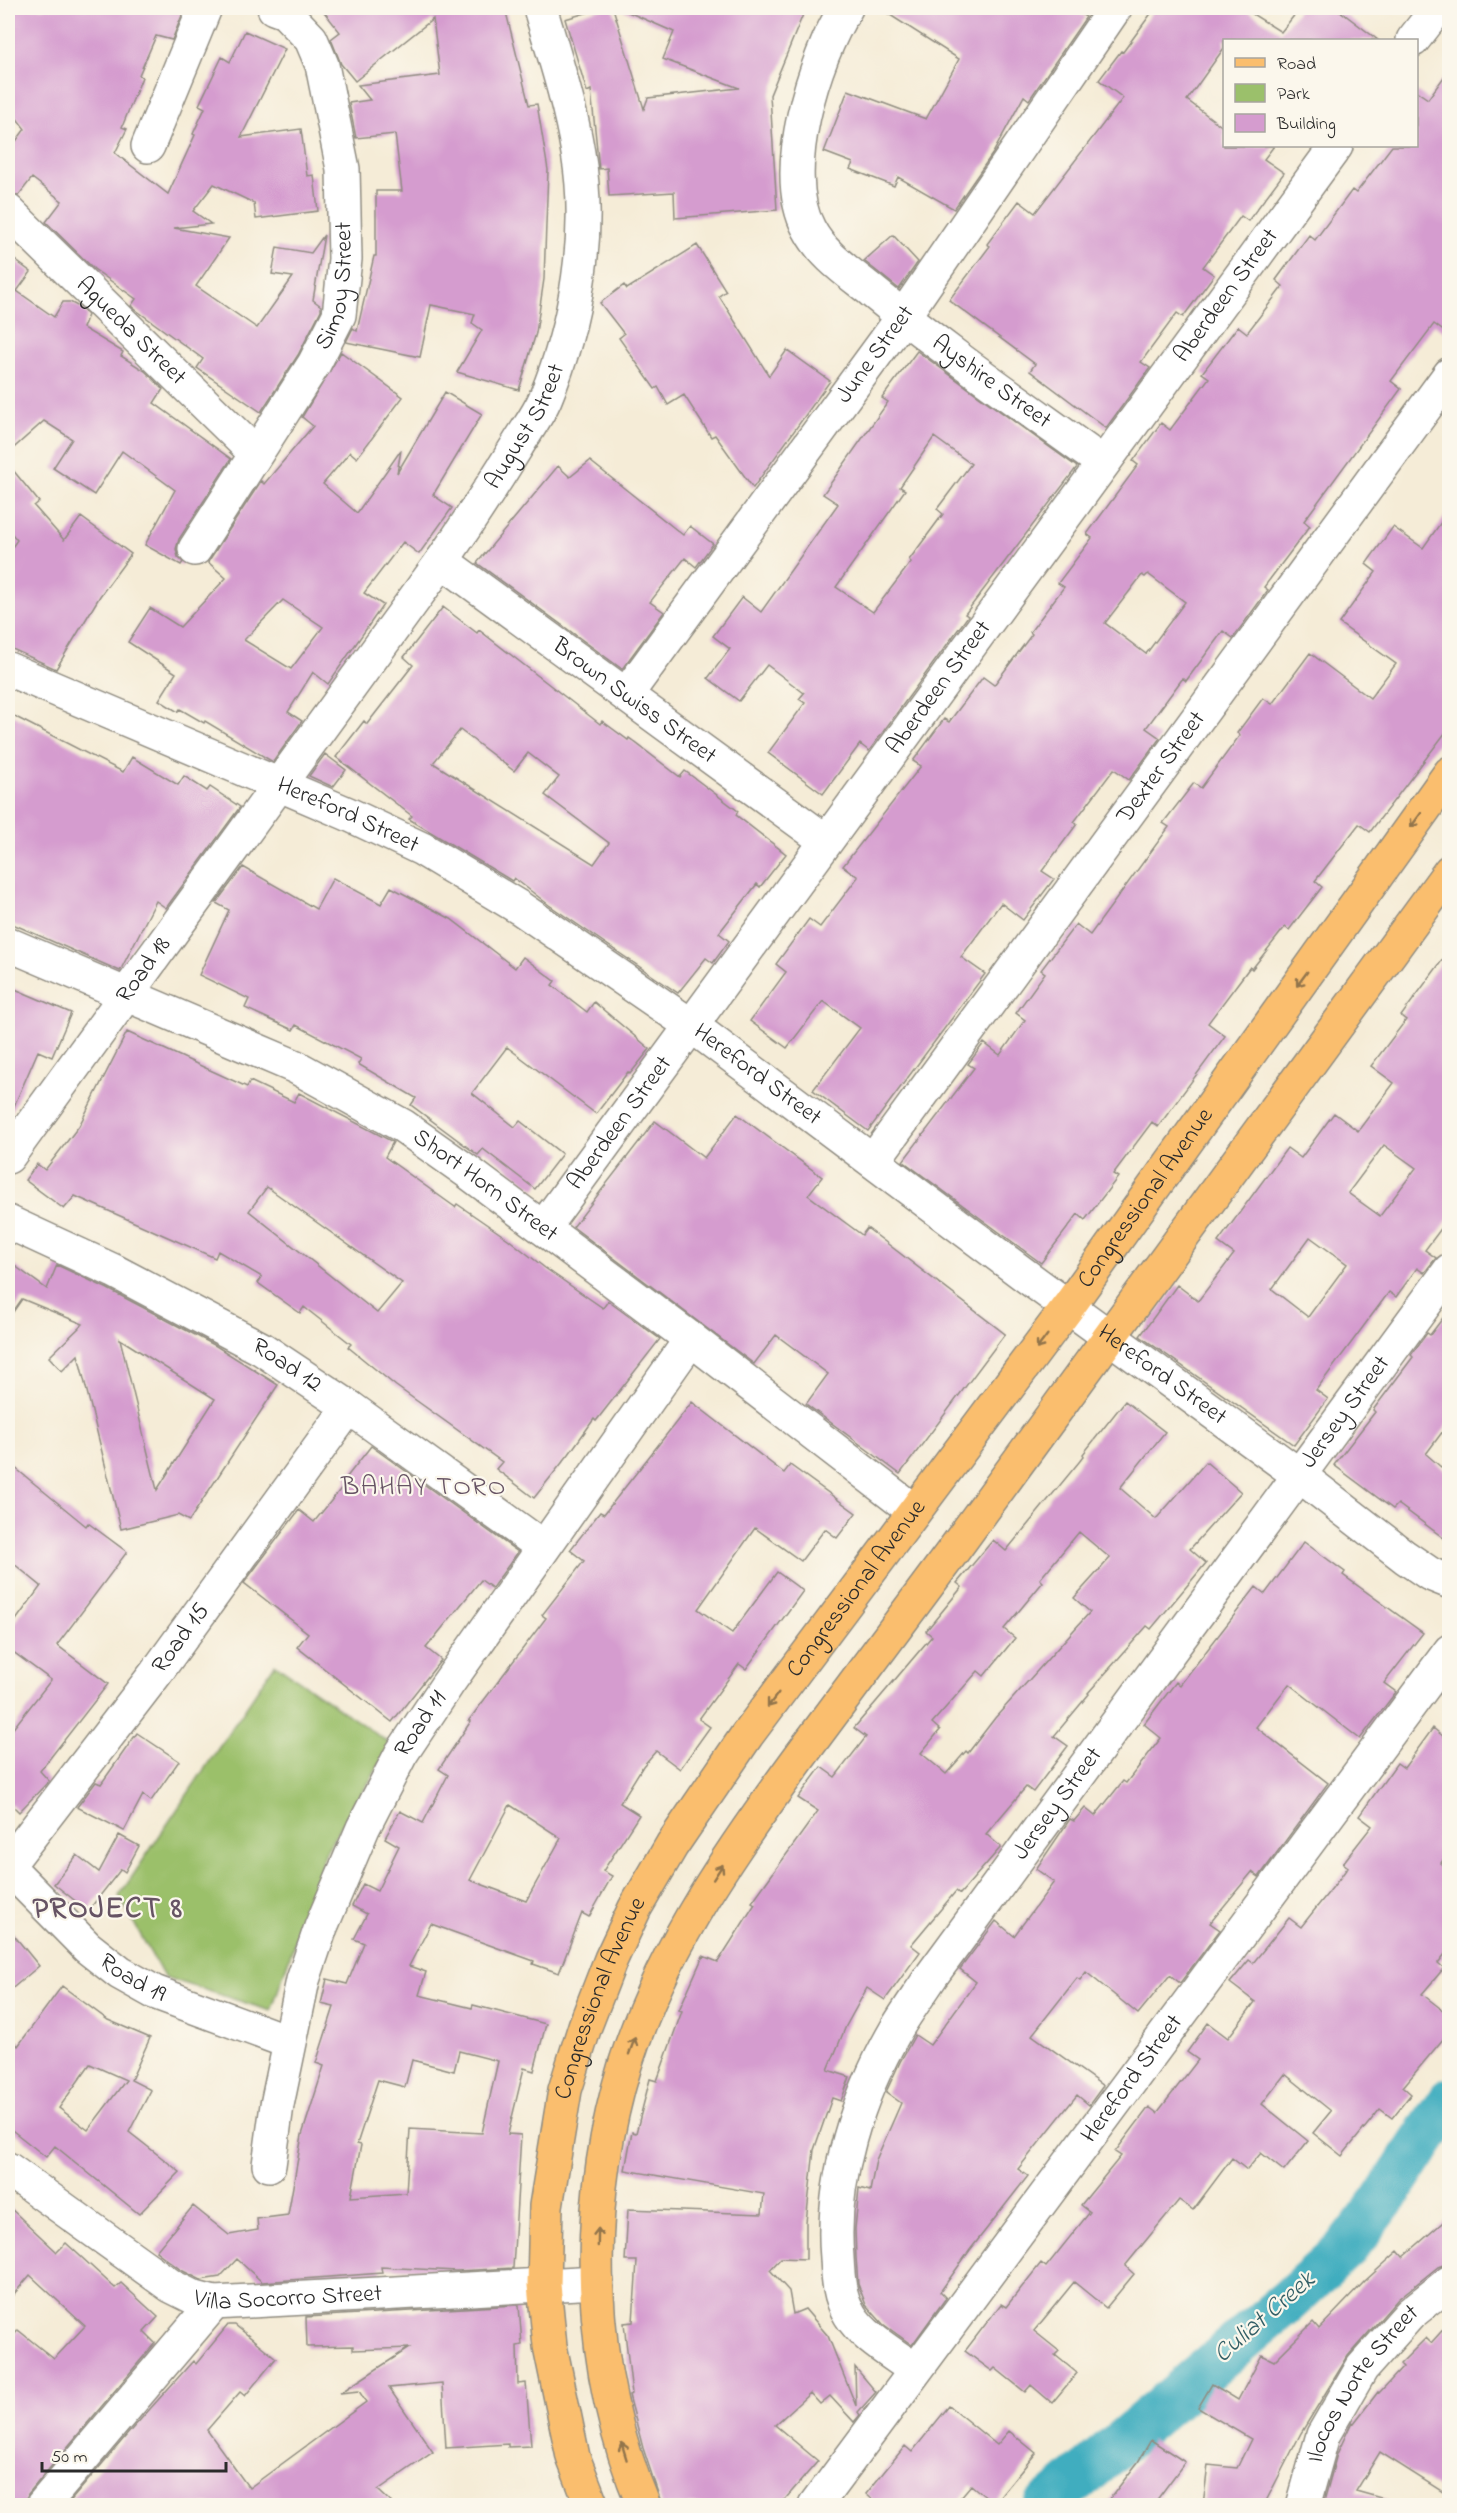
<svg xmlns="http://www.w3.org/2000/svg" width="1457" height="2513" font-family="'Indie Flower',sans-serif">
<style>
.green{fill:#9bc06b;stroke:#63764b;stroke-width:1.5}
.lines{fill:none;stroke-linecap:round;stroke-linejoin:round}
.river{stroke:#40adbf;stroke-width:45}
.building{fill:#d59ccf;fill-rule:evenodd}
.minor-casing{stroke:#908c81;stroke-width:36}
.major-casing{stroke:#908c81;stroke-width:36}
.minor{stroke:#fff;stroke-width:33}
.major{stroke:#fabe6e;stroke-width:33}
.oneway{stroke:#92744c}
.labels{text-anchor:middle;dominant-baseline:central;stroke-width:4.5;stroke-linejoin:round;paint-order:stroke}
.street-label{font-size:24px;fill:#2b2b2b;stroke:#fbf7ec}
.water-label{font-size:26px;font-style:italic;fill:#335f66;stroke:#fbf7ec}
.quarter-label{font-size:27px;letter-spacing:1.5px;fill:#665364;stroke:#fbf7ec}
.district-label{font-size:30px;font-weight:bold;letter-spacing:1.5px;fill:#665364;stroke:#fbf7ec}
</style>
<rect width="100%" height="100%" fill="#fbf7ec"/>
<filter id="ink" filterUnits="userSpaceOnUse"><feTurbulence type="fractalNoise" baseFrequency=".0167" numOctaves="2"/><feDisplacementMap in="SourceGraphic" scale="12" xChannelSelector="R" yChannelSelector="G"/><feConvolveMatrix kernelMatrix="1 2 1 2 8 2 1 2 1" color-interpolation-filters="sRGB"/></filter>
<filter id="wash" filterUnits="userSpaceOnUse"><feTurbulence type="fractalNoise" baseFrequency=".008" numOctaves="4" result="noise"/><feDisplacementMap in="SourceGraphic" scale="24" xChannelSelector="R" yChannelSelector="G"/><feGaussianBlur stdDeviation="1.35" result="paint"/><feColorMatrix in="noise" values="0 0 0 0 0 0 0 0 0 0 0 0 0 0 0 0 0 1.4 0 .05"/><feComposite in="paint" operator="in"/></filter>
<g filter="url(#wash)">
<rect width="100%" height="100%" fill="#f5ecd7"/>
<path class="green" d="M275,1664L392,1745L326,1851L271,2011L164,1977L119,1896Z"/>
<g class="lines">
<path class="river" d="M1046,2506L1287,2302L1347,2247L1387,2195L1450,2100"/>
</g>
<g id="blocks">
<path class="building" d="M8,8H185L172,40L156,36L139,75L142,77L122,127L127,129L115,153L168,194L195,135L193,134L205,108L199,105L222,57L230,62L245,31L285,49L241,137L301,129L307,176L314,175L318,211L256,219L254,203L214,184L193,211L211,224L174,228L229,238L196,286L257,328L293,277L272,274L277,247L311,253L324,235L313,300L321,306V310L298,355L261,412L197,368L203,359L136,310L131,306L136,299L94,269L46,222L62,201L32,178L18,196L8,193V152L25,129L8,107Z
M321,8H505L529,105L537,104L548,170L544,279L536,333L519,390L457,372L482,330L472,323L475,314L431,305L420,357L346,342L353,328L357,331L374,256H376V191H402L395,134L356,138L349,103L370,100L358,85L440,75L433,19L355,81L341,64L331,39L340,32Z
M603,8H613L644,109L648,98L739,88L663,59L674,32L619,8H793L804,12L770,95L777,210L675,218L674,192L609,196L607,168L599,169L591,90L587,92L565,19Z
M879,8H1071L1086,17L1029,100L1024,96L993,153L954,209L898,177L894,186L850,169L853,163L824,152L848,90L926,119L959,59Z
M1155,8H1243L1281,32L1300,8H1336L1378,40H1224V48L1187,100L1224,128V146H1274L1264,159L1284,173L1248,221L1241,216L1203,267L1214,275L1183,317L1177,313L1141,362L1150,368L1106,428L1030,371L1035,364L949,300L990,246L987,244L1019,201L1035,213L1123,98L1099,80L1121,51L1123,52Z
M1449,70V335L1434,324L1391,381L1401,389L1304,521L1310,526L1264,587L1268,590L1233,638L1223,631L1186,681L1183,678L1146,728L1160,738L1129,780L1114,769L1074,822L1077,824L1042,871L1054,879L1023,920L1001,903L961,957L985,974L868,1131L813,1090L860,1028L823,1001L787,1048L750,1021L786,972L776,964L809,919L820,927L858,877L843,866L921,766L913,761L944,719L949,722L983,677L994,685L1032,634L1030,632L1064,587L1058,583L1092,538L1087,534L1138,465L1133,461L1161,423L1170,430L1209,378L1202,373L1238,326L1247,333L1283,286L1276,280L1309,235L1315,240L1352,190L1356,193L1392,146H1416V91L1428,99ZM1148,574L1185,602L1146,654L1105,623L1142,575L1145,577Z
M893,235L918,262L899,289L864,261Z
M697,245L726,291L719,296L769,376L787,350L830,381L753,488L715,435L711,437L684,395L668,405L658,387L655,389L619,338L624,334L600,303L624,285L627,289Z
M8,255L31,272L17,291L54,317L63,302H70L81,308L88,315L83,328L123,352L121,356L145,371L163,389L154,403L231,459L179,539L176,549L178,557L183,562L181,565L145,545L175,490L122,451L94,495L53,468L72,439L44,421L8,453Z
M917,351L1077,467L965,614L968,616L869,751L860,744L823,794L768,753L805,703L799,699L804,693L767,665L739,701L708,678L730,649L713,636L742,597L761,612L838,504L823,494L888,402L882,398ZM934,437L971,464L937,509L943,514L909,560L911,562L873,612L836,587L905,490L900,487Z
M341,352L403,397L357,458L350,452L323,484L357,513L401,450L397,473L445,392L482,414L433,495L452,508L419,554L403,542L364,593L383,605L328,684L313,672L288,712L302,721L273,762L205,721L204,723L180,709L178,712L159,700L176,673L128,642L150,608L180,627L226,578L208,562L261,481L264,484L313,426L302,417ZM283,600L323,627L291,669L244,640Z
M590,461L683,535L690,526L713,544L696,567L685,558L650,602L664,612L622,669L477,563L558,466L570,477Z
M8,464L39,502L34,506L64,540L81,517L131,554L100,596L56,669L8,647V553L17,540L8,529Z
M1449,511V728L1370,832L1359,824L1315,881L1322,887L1289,930L1285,927L1252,969L1250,967L1208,1023L1225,1036L1158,1127L1152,1122L1113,1174L1118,1177L1085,1220L1078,1214L1041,1263L903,1161L974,1068L968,1064L984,1043L1000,1055L1025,1020L1016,1013L1045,973L1041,970L1076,924L1090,935L1169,827L1163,823L1194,783L1201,788L1240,735L1237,733L1263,698L1272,704L1310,653L1370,698L1396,664L1339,623L1376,572L1366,564L1393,527L1423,548Z
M443,607L477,633L479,630L600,724L602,721L628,740L629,738L680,777L685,771L738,811L736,815L786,854L760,887L757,884L719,933L729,941L713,963L706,958L678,993L549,905L514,878L512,881L409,819L412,816L336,757L364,721L367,724L413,665L404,657ZM460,730L514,771L528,753L559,777L545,795L609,843L594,864L433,763Z
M8,713L123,772L132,757L178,785L184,776L207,791L210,787L240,807L166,908L156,901L120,971L8,922Z
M325,754L346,770L333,787L309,776Z
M243,867L316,909L333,878L381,904L391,887L451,919L515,968L523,957L555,981L552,985L587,1012L594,1002L650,1049L630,1074L628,1072L596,1114L507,1047L472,1093L515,1127L520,1121L562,1154L535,1189L483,1149L478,1155L411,1105L416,1098L358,1064L361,1059L296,1025L293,1030L245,1008L249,999L199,975L229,910L216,903Z
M1449,951V1218L1425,1250L1436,1258L1424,1273L1417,1268L1396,1297L1389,1292L1316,1390L1328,1399L1294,1445L1140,1336L1177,1285L1198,1301L1234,1254L1218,1242L1287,1148L1301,1158L1334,1113L1358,1131L1394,1083L1371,1066L1406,1020L1401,1016ZM1384,1145L1416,1168L1380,1216L1348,1193ZM1310,1237L1347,1264L1308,1317L1272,1289Z
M8,986L71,1013L52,1057L38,1051L8,1120Z
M127,1032L247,1087L250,1081L294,1102L299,1093L393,1142L385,1157L455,1207L457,1204L508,1239L545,1268L603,1308L608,1301L660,1339L596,1421L594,1419L569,1454L534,1498L496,1469L502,1462L396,1386L348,1347L351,1344L304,1307L300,1313L258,1283L262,1277L218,1251L215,1258L75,1196L64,1209L25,1180L37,1164L45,1170L79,1126ZM267,1187L402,1283L377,1313L249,1211Z
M737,1114L822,1177L808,1195L862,1235L867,1228L1005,1334L900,1474L806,1404L828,1374L776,1335L754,1364L573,1227L655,1121L704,1158Z
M8,1261L47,1289L57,1265L106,1288L216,1346L278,1385L189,1521L178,1515L121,1529L78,1355L62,1371L49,1357L83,1324L22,1299L8,1319ZM120,1339L215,1399L157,1490Z
M1449,1310V1423L1426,1454L1449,1474V1542L1398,1504L1393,1509L1334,1465L1375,1412L1373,1410L1413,1357L1411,1355L1427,1333L1430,1335Z
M1125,1401L1165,1432L1120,1488L1156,1519L1206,1462L1241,1492L1190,1549L1206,1563L1151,1629L1147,1626L1088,1693L1089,1694L1054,1736L1068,1746L1033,1792L1026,1787L986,1834L1001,1847L960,1894L956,1891L911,1945L920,1952L885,2000L867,1988L846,2026L828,2070L850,2077L841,2101L832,2098L814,2150L806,2222V2259L781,2258L770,2270L789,2291L793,2314L805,2309L828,2336L856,2406L855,2367L876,2392L858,2412L860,2415L854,2422L830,2396L820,2404L810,2393L775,2425L818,2461L780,2505H662L643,2448L629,2395L632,2394L624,2323L633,2322L637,2261H625L628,2209L762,2214L764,2194L625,2170L632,2132L636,2133L650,2079L657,2081L682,2011L679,2010L703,1956L718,1962L755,1904L752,1902L818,1811L798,1798L821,1767L835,1777L866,1737L854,1728L932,1636L926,1631L962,1587L957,1583L993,1540L1006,1551L1084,1456L1083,1454ZM1079,1532L1110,1558L1074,1598L1090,1612L995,1718L968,1753L966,1751L946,1774L921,1753L940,1730L932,1723L978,1671L984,1676L1015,1638L1004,1629L1043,1582L1040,1579Z
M692,1402L784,1473L790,1465L856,1513L837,1538L825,1529L801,1561L755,1528L698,1609L732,1633L777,1572L803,1591L746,1669L739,1664L699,1719L710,1727L680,1769L656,1751L643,1766L620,1803L639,1815L603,1871L612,1876L589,1917L582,1913L559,1973L533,1964L534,1961L431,1924L409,1966L426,1972L419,1995L472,2008L473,2005L546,2024L534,2071L524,2068L508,2134L521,2135L513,2268L456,2271L381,2267L382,2273L262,2282L237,2259L220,2277L201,2280L181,2270L156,2251L193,2206L229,2235L258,2230L257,2219L288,2215L302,2135L324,2066L316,2063L334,2007L321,2004L327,1979L347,1984L364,1943L354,1939L367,1914L352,1906L363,1884L377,1891L399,1846L385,1838L400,1811L423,1823L448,1775L439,1769L471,1721L469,1720L546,1618L542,1615L584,1561L570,1550L600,1512L604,1514ZM510,1805L561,1838L526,1901L470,1880ZM459,2051L498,2061L482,2133L410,2129L406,2193L351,2197L361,2145L357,2144L378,2080L405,2087L412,2060L454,2071Z
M371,1446L518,1552L492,1588L481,1580L426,1648L441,1660L392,1722L297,1647L308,1633L244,1583L299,1510L314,1522L348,1480L346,1478Z
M8,1462L86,1526L88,1523L127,1552L57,1645L108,1684L40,1771L49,1781L19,1812L8,1801V1735L51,1680L8,1648V1631L41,1586L8,1559Z
M1304,1542L1345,1572L1343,1575L1423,1633L1384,1683L1396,1692L1360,1739L1289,1684L1256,1727L1328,1783L1259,1877L1252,1872L1210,1923L1220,1930L1180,1983L1170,1975L1138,2014L1086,1972L1080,1980L1077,1978L1032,2035L1103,2086L1089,2105L1077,2095L1018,2169L1028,2176L970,2250L940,2292L946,2298L912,2345L883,2324L866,2305L858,2284L856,2257L855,2229L859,2188L870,2191L876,2160L901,2103L886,2092L900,2062L915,2035L930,2045L976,1982L960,1969L996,1921L1014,1936L1054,1882L1036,1869L1070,1819L1074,1821L1085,1808L1095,1816L1123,1781L1126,1783L1161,1738L1144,1724L1176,1682L1180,1685L1256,1587L1265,1594Z
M1433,1728L1449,1741V1851L1441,1863L1449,1870V1949L1438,1963L1444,1968L1422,1994L1449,2015V2032L1403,2087L1411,2094L1392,2118L1380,2109L1342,2156L1313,2133L1331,2111L1285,2074L1262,2104L1308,2141L1284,2171L1261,2153L1247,2170L1232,2158L1193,2210L1179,2200L1125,2266L1134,2274L1106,2308L1074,2282L1034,2331L1059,2351L1055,2355L1077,2373L1052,2403L1031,2385L1025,2392L995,2368L992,2371L965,2351L1001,2304L1006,2307L1041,2263L1046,2267L1090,2212L1081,2205L1121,2156L1115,2152L1149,2107L1157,2113L1198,2060L1187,2052L1208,2023L1228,2038L1255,2002L1230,1983L1249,1960L1253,1963L1289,1918L1301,1927L1340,1878L1348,1867L1343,1863L1372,1826L1359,1816L1397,1763L1404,1768Z
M137,1733L179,1761L151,1801L143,1795L124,1831L77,1807L96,1782L101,1784Z
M119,1835L139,1846L125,1872L121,1869L88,1911L54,1884L77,1855L99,1872Z
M8,1928L39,1966L8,1992Z
M62,1986L108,2020L150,2038L131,2080L151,2090L129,2132L180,2172L139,2214L55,2146L46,2157L8,2127V2034L18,2046ZM90,2064L126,2080L88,2130L59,2108Z
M8,2206L57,2252L66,2243L115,2288L121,2283L158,2317L144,2332L155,2343L28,2494L24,2505H8V2343L18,2330L54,2359L85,2326L30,2275L8,2301Z
M1449,2217V2263L1438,2267L1398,2299L1348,2356L1301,2433L1264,2505H1203L1208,2465L1237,2468L1251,2439L1198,2408L1212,2384L1238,2400L1262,2355L1274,2361L1313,2322L1319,2329L1365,2281L1398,2251L1403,2257Z
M519,2305L522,2345L517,2346L518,2384L526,2383L531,2446L508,2447V2444L446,2448L442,2383L389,2388L433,2452L378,2490L394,2505H67L132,2429L193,2361L196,2364L228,2325H235L276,2358L245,2396L240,2392L207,2430L249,2488L366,2402L359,2391L340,2393L409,2348L353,2350V2346L307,2347L306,2317Z
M1449,2323V2496L1380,2452L1356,2491L1388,2500L1387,2505H1323L1337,2454L1352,2422L1354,2423L1378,2392L1379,2393L1403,2367L1400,2364L1426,2338L1431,2343Z
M949,2406L997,2445L1009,2431L1036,2453L994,2504L971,2485L954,2505H879L866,2494L905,2446L912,2452Z
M1151,2440L1185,2462L1153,2505H1105L1138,2462Z"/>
</g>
</g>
<g filter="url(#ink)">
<use href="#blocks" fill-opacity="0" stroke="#908c81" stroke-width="1.5"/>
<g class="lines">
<g class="minor-casing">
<g id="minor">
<path id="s1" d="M846,8C814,58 778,173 809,229C823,256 850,273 873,292C947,353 1026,407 1103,463"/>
<path d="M1413,40L1438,8"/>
<path d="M148,146L205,8"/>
<path id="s2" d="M8,211L255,453"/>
<path id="s3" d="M195,549L314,364L339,315L345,259L343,169L322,65L311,39L285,12L274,8"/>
<path id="s4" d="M442,561L826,841"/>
<path id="s5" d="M8,669L348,814L422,849L520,908L692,1026L1026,1276L1299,1475L1405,1557L1430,1574L1450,1582"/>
<path id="s6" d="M626,695L903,317L1115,8"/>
<path id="s7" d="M8,944L296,1067L403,1126L468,1172L691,1339L914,1511"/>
<path id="s8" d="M8,1157L442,561C468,523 493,485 517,446C526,431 538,415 545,399C576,325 592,233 578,153C570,104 554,55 540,8"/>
<path id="s9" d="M873,1161L1450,374"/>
<path id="s10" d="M8,1222L114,1271L262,1349L349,1407L543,1547"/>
<path id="s11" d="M543,1228L1336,146"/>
<path id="s12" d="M8,1865L156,1673L349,1407"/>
<path id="s13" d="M8,1867L87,1947L120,1973L154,1992L289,2042"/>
<path id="s14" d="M269,2165L277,2105L303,1980L321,1927L363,1828L401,1754L447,1685L691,1339"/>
<path id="s15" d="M8,2169L171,2286L195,2298L214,2303L597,2282"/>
<path id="s16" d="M915,2370C894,2354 864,2338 850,2315C839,2297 838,2278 837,2258C830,2180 858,2095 897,2028C908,2010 921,1992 932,1975L1450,1270"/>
<path d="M42,2506L214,2303"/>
<path id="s17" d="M815,2506L1450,1651"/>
<path id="s18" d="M1303,2506L1323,2435L1362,2368L1410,2314L1450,2282"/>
</g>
</g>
<g class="major-casing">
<g id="major">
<path id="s19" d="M592,2506L573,2457L550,2346L544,2285L546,2206L565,2090L585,2026L611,1959L635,1908L672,1845L747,1735L1068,1307L1450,773"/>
<path d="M644,2506C586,2370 582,2206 625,2065C663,1945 736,1843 810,1743C858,1679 905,1615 953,1551C1119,1325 1284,1098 1450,871"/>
</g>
</g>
<use href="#minor" class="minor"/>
<use href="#major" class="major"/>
</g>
<defs><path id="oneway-shaft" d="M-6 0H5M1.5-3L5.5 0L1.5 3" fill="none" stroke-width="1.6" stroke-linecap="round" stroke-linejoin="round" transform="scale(1.5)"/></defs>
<g class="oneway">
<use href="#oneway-shaft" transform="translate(1416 820) rotate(126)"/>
<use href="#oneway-shaft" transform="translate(1302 979) rotate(126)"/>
<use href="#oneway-shaft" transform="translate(1042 1342) rotate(127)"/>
<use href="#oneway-shaft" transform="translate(773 1700) rotate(127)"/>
<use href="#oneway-shaft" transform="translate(718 1872) rotate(-57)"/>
<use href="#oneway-shaft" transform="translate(632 2046) rotate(-70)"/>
<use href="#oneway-shaft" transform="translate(598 2237) rotate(-89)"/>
<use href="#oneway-shaft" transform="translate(624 2451) rotate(-107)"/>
</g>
</g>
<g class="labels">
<g class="street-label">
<text stroke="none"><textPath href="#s3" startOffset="303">Simoy Street</textPath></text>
<text stroke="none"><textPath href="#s11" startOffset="1156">Aberdeen Street</textPath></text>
<text stroke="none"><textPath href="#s2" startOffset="172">Agueda Street</textPath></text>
<text stroke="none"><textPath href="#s6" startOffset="422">June Street</textPath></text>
<text stroke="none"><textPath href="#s1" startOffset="471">Ayshire Street</textPath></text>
<text stroke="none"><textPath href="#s8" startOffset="896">August Street</textPath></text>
<text stroke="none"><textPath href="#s11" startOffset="670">Aberdeen Street</textPath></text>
<text stroke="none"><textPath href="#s4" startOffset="238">Brown Swiss Street</textPath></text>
<text stroke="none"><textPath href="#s9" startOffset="488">Dexter Street</textPath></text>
<text stroke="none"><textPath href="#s5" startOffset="370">Hereford Street</textPath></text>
<text stroke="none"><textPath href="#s8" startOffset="231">Road 18</textPath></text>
<text stroke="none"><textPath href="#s5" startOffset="856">Hereford Street</textPath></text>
<text stroke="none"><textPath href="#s11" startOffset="130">Aberdeen Street</textPath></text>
<text stroke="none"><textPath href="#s7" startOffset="537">Short Horn Street</textPath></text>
<text stroke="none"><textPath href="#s19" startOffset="1494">Congressional Avenue</textPath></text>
<text stroke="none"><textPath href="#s10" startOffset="314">Road 12</textPath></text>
<text stroke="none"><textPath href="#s5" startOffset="1360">Hereford Street</textPath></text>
<text stroke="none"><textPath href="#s16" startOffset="1148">Jersey Street</textPath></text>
<text stroke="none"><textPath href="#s19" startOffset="1008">Congressional Avenue</textPath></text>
<text stroke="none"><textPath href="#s12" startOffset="285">Road 15</textPath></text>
<text stroke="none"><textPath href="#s14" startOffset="471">Road 11</textPath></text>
<text stroke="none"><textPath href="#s16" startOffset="662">Jersey Street</textPath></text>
<text stroke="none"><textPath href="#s13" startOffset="168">Road 19</textPath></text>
<text stroke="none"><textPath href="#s19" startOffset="522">Congressional Avenue</textPath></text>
<text stroke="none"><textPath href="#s17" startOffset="532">Hereford Street</textPath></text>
<text stroke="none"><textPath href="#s15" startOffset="321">Villa Socorro Street</textPath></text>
<text stroke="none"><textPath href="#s18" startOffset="138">Ilocos Norte Street</textPath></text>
</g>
<g class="water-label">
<text transform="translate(1265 2318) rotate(-41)">Culiat Creek</text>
</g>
<g class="quarter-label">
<text x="424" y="1487">BAHAY TORO</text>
</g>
<g class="district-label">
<text x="108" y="1910">PROJECT 8</text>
</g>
</g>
<rect width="1457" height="2513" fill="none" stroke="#fbf7ec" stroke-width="30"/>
<rect x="1223" y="39" width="195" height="108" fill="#fbf7ec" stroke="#a8a59f" stroke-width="1.5"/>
<rect x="1235" y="58" width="30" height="9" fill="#fabe6e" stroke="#a8a59f" stroke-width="1.5"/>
<text x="1277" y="69" font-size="18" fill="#2b2b2b">Road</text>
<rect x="1235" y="84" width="30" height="18" fill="#9bc06b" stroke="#a8a59f" stroke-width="1.5"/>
<text x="1277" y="99" font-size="18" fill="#2b2b2b">Park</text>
<rect x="1235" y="114" width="30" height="18" fill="#d59ccf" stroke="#a8a59f" stroke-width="1.5"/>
<text x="1277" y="129" font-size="18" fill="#2b2b2b">Building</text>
<path d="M42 2462v9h184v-9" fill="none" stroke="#2b2b2b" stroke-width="3"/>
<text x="51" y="2462" font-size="18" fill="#2b2b2b" stroke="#fbf7ec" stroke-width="4.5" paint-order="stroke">50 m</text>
</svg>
